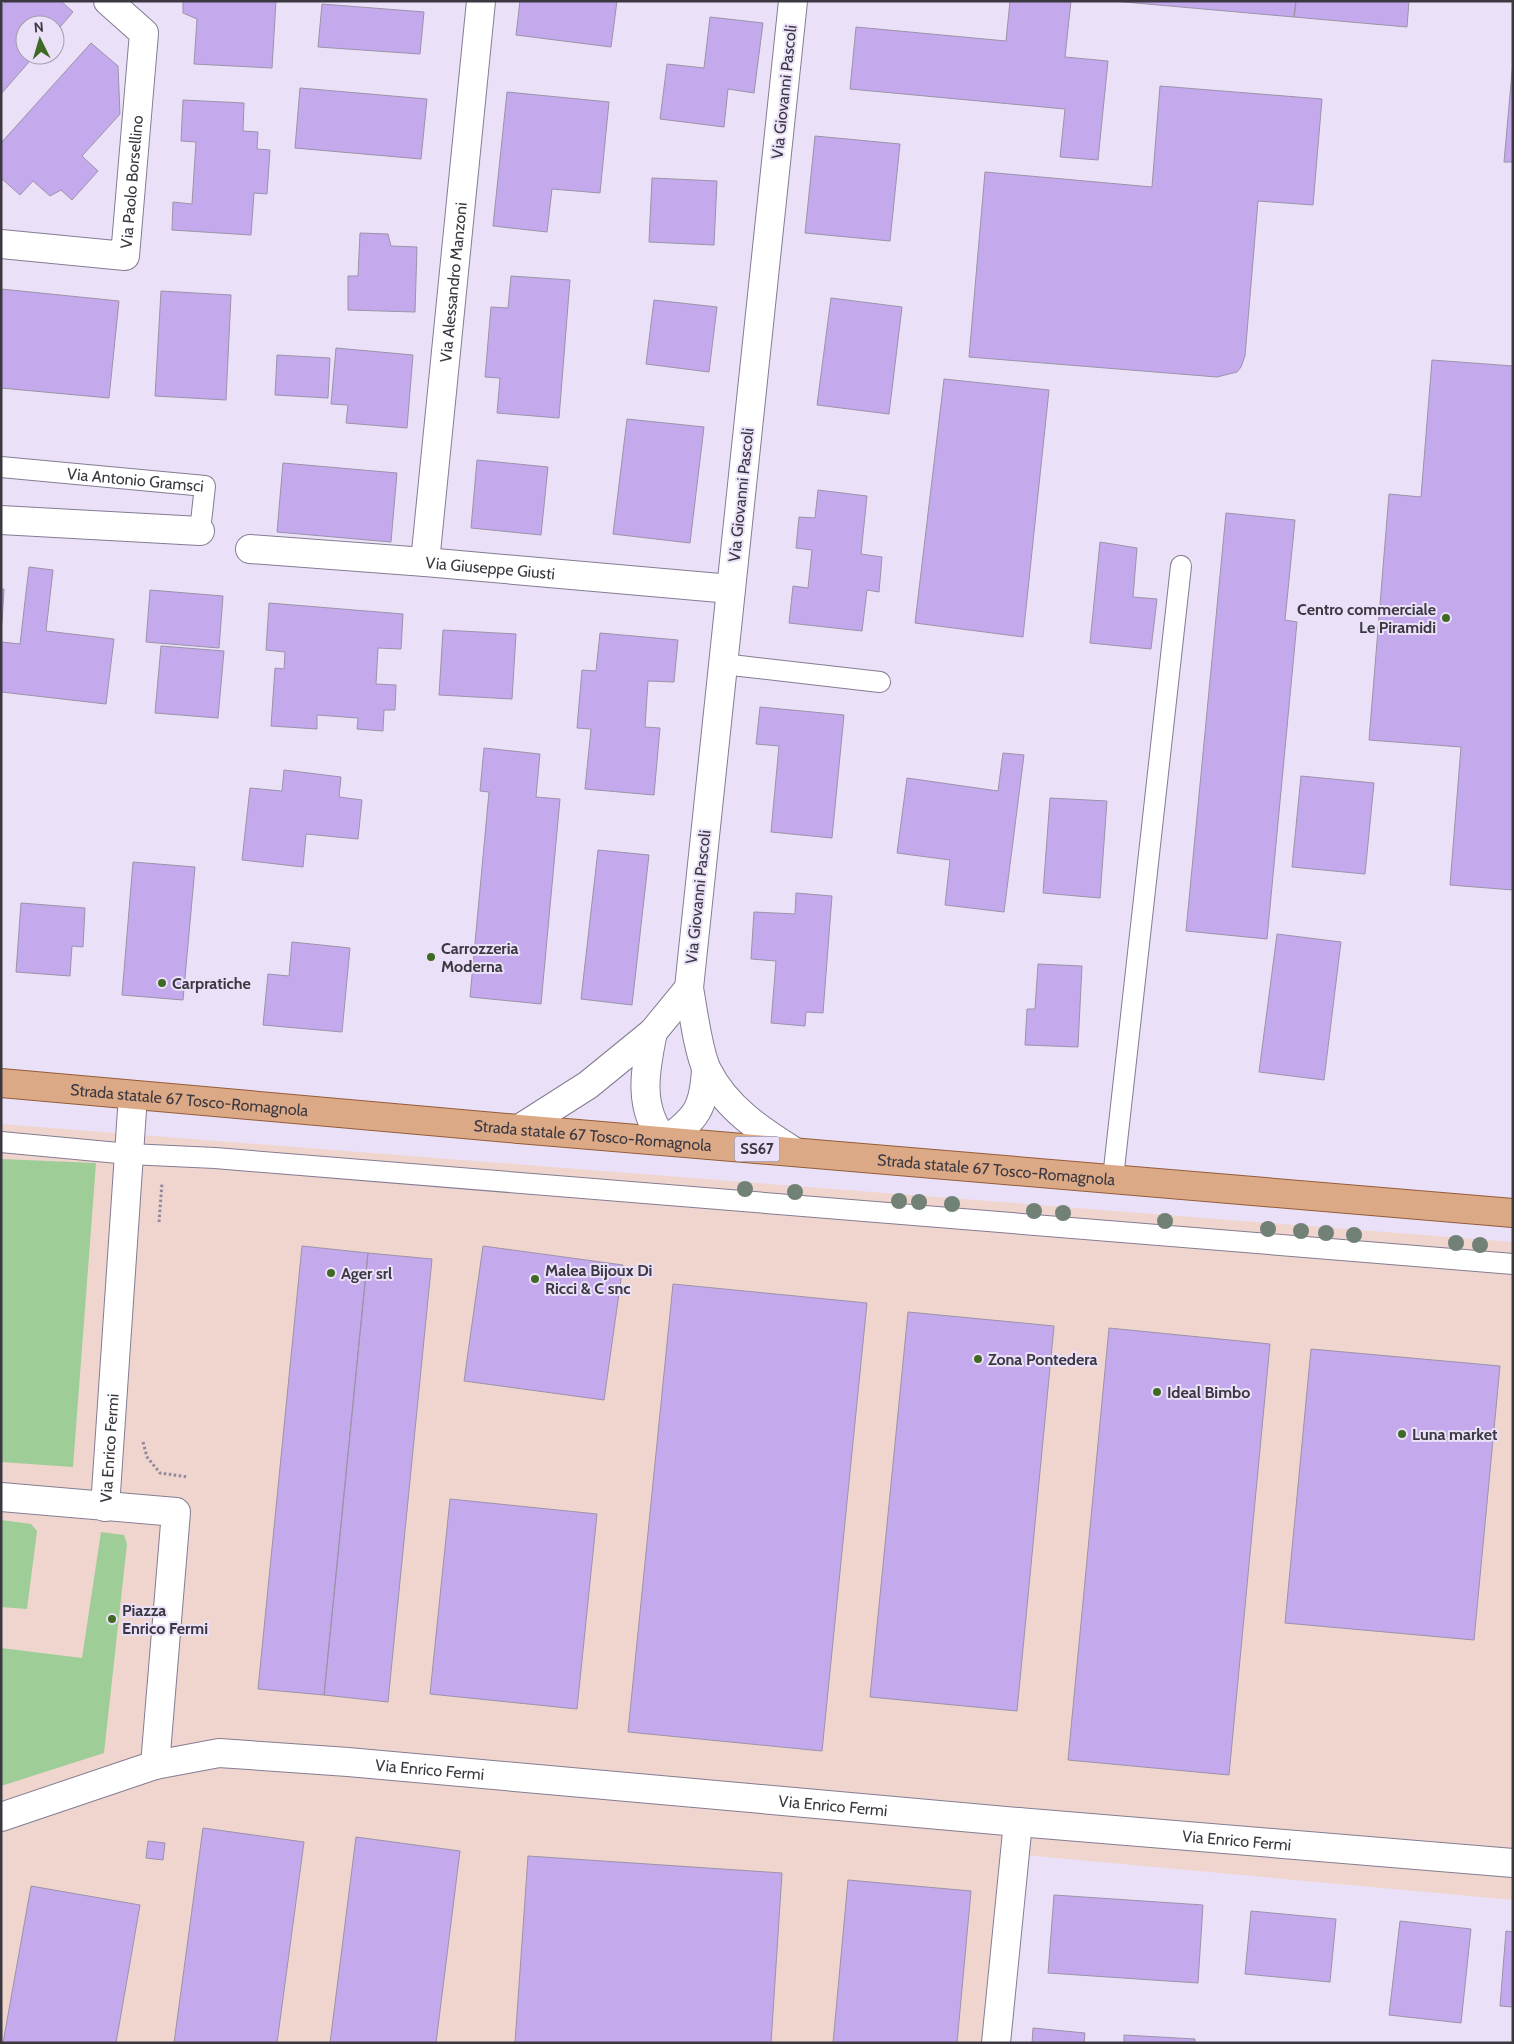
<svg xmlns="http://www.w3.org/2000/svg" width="1514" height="2044" font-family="Cabin,sans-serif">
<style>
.commercial{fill:#efd5ce}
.green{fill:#9ecd97}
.building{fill:#c5a9ed;stroke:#9b93a9}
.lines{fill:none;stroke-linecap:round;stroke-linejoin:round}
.lane-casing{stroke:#847c92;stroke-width:22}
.street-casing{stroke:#847c92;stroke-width:30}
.primary-casing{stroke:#945c39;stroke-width:30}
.path{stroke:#90899a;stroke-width:3;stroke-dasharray:2.5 2.5;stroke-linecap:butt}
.lane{stroke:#fff;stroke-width:20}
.street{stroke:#fff;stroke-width:28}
.primary{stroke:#dba985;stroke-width:28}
.tree{fill:#718176}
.poi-dot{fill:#406925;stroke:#eae1f9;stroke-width:2}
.labels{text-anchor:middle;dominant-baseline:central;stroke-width:4;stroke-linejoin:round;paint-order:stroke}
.shield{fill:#eae1f9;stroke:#706b79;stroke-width:1}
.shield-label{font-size:15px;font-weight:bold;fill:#3c3842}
.street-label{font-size:16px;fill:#3c3842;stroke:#eae1f9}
.poi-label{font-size:16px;font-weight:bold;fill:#3c3842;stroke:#eae1f9;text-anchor:start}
</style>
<rect width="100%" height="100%" fill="#eae1f9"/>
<path class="commercial" d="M1,1124L1513,1242V1900L1002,1853L982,2043H1Z"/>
<path class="green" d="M1,1159L96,1163L73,1467L1,1462Z
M1,1520L31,1524L37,1531L27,1609L1,1607Z
M101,1532L124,1535L127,1544L104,1753L1,1786V1648L82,1658Z"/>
<path class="building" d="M6,1H61L73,12L55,33V25H25V55H35L1,94V7Z
M183,1H276L272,68L194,64L197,19L183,13Z
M520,1H617L611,47L516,35Z
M1010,1H1071L1065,57L1108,61L1098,160L1060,157L1065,109L850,89L856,27L1006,41Z
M1113,1H1296L1294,17Z
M1296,1H1409L1407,27L1294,17Z
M322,4L424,12L420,54L318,47Z
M710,17L763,23L754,93L728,89L724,127L660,119L667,64L704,68Z
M91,43L118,66L120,114L82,156L98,171L72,200L61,190L50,196L33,181L20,195L1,178V143Z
M1513,61V162H1504Z
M1160,86L1322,99L1313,205L1258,201L1245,356L1241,367L1237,372L1217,377L969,357L985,172L1152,187Z
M300,88L427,99L421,159L295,148Z
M507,92L609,102L600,193L552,189L547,232L493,226Z
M183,100L244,103L243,131L258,132L257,149L270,150L267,194L254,193L251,235L172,230L173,202L192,204L196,142L181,141Z
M815,136L900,144L890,241L805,233Z
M652,178L717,181L714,245L649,242Z
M360,233L388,234L391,246L417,247L415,312L348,310V276H358Z
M511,276L570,280L559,418L497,413L500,378L485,377L491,307L508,308Z
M1,289L119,301L109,398L1,388Z
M161,291L231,295L226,400L155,396Z
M831,298L902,307L889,414L817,405Z
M654,300L717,307L709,372L646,364Z
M336,348L413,355L407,428L346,423L348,405L331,404Z
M277,355L330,358L328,398L275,395Z
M1432,360L1513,366V890L1450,885L1461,747L1369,740L1389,494L1421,497Z
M944,379L1049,390L1023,637L915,623Z
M627,419L704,427L690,543L613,534Z
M477,460L548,467L541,535L471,528Z
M283,463L397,473L391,542L277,532Z
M818,490L867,496L861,554L882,557L879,592L867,590L862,631L789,623L793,586L808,588L812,550L796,548L799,517L815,518Z
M1226,513L1295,520L1285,620L1297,622L1267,939L1186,931Z
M1100,542L1137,548L1133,597L1157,599L1151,649L1090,643Z
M29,567L53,570L46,631L114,639L106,704L1,692V642L20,644Z
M1,589H4L2,623H1Z
M150,590L223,596L219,648L146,642Z
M269,603L403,614L401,649L378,648L376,684L396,685L395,710H384L383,731L357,729L358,718L317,715V729L271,726L275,668L284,669L285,652L266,650Z
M443,630L516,634L512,699L439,695Z
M600,633L678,640L674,682L648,681L645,727L660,728L654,795L585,789L591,729L577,728L582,670L596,671Z
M161,646L224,651L218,718L155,713Z
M760,707L844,715L832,838L771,832L779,746L756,744Z
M484,748L540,754L536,797L560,799L541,1004L470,997L489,792L480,791Z
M1003,753L1024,755L1004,912L945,905L950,860L897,853L907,778L998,791Z
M284,770L341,777L339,797L362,800L358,839L306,834L303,867L242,860L250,788L282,791Z
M1301,776L1374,783L1365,874L1292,867Z
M1050,798L1107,801L1100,898L1043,893Z
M598,850L649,855L632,1005L581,999Z
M133,862L195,867L183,1000L122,995Z
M796,893L832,896L823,1013L806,1012L805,1026L771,1023L776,961L751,959L754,912L795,914Z
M21,903L85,908L83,947L72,946L70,976L16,972Z
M1277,934L1341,942L1324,1080L1259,1072Z
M292,942L350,948L342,1032L263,1025L268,974L289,976Z
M1038,964L1082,966L1078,1047L1025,1045L1027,1009H1035Z
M302,1246L368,1253L324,1695L258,1689Z
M483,1246L623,1265L604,1400L464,1381Z
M368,1253L432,1259L388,1702L324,1695Z
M673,1284L867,1303L822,1751L628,1732Z
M908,1312L1054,1326L1017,1711L870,1697Z
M1109,1328L1270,1344L1229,1775L1068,1760Z
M1311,1349L1500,1366L1474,1640L1285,1623Z
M450,1499L597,1514L577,1709L430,1694Z
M203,1828L304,1842L277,2043H174Z
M356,1837L460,1851L436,2043H330Z
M148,1841L165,1843L163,1860L146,1858Z
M528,1856L782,1873L771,2043H515Z
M848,1880L971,1891L957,2043H833Z
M31,1886L140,1905L116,2043H3Z
M1054,1895L1203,1905L1198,1983L1048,1973Z
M1251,1911L1336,1919L1330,1982L1245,1974Z
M1400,1921L1471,1929L1461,2023L1389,2015Z
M1506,1931L1513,1932V2007L1500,2006Z
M1033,2028L1085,2033L1084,2043H1032Z
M1124,2035L1195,2039V2043H1124Z"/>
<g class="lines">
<g class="lane-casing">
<g id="lane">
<path id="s1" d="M1,467L205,486L200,531"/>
<path d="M723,664L880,682"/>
<path d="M1,1142L129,1154L215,1158L1513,1264"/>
<path d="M1113,1178L1181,566"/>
</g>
</g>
<g class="street-casing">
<g id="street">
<path d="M793,1L689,988C693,1010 698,1051 707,1070C726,1108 760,1130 795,1152"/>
<path id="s2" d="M1,244L125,256L144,33L108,1"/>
<path d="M1,520L200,531"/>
<path id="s3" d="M250,549L425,562L731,589"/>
<path id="s4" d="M425,562L481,1"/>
<path d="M653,1032C645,1070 637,1109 665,1141C697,1118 704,1108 706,1069"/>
<path d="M519,1129L588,1085L653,1032L689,988"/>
<path d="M1,1497L176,1512L155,1765"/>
<path id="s5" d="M105,1507L133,1095"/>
<path id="s6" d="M1,1817L155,1765L219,1753L348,1762L1018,1822L1513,1863"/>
<path d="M996,2043L1018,1822"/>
</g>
</g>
<g class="primary-casing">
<g id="primary">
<path id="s7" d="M1,1083L519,1129L1513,1213"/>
</g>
</g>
<path class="path" d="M159,1222L162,1183
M143,1442L147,1457L160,1473L188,1477"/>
<use href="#lane" class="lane"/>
<use href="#street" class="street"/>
<use href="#primary" class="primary"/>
</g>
<g class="tree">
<circle cx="745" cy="1189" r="8"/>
<circle cx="795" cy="1192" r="8"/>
<circle cx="899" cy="1201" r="8"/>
<circle cx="919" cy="1202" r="8"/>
<circle cx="952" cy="1204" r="8"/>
<circle cx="1034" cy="1211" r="8"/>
<circle cx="1063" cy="1213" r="8"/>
<circle cx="1165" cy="1221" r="8"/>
<circle cx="1268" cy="1229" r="8"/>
<circle cx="1301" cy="1231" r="8"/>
<circle cx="1326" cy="1233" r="8"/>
<circle cx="1354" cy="1235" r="8"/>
<circle cx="1456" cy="1243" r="8"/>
<circle cx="1480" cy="1245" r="8"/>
</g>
<g class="poi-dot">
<circle cx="1446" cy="618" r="5"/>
<circle cx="431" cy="957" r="5"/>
<circle cx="162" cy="983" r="5"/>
<circle cx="331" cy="1273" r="5"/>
<circle cx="535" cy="1279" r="5"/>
<circle cx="978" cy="1359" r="5"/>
<circle cx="1157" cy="1392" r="5"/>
<circle cx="1402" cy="1434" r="5"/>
<circle cx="112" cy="1619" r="5"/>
</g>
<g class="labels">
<rect class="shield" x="734.5" y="1136.5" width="45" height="25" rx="4"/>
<g class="shield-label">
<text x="757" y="1149">SS67</text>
</g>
<g class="street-label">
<text transform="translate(784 92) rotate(-84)">Via Giovanni Pascoli</text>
<text stroke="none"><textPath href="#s2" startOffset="199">Via Paolo Borsellino</textPath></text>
<text stroke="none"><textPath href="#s4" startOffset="281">Via Alessandro Manzoni</textPath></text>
<text stroke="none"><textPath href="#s1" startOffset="135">Via Antonio Gramsci</textPath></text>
<text transform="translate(741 495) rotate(-84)">Via Giovanni Pascoli</text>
<text stroke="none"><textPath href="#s3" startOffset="241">Via Giuseppe Giusti</textPath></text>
<text transform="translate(698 897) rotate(-84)">Via Giovanni Pascoli</text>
<text stroke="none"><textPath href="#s7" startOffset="189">Strada statale 67 Tosco-Romagnola</textPath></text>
<text stroke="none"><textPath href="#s7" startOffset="594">Strada statale 67 Tosco-Romagnola</textPath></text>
<text stroke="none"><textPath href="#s7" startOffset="999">Strada statale 67 Tosco-Romagnola</textPath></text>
<text stroke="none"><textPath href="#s5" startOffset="59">Via Enrico Fermi</textPath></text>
<text stroke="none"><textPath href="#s6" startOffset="439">Via Enrico Fermi</textPath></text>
<text stroke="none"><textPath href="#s6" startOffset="844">Via Enrico Fermi</textPath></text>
<text stroke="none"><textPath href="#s6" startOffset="1249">Via Enrico Fermi</textPath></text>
</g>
<g class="poi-label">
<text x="1436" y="609" text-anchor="end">Centro commerciale<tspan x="1436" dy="18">Le Piramidi</tspan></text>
<text x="441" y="948">Carrozzeria<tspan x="441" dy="18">Moderna</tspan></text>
<text x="172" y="983">Carpratiche</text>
<text x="545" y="1270">Malea Bijoux Di<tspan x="545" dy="18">Ricci &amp; C snc</tspan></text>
<text x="341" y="1273">Ager srl</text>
<text x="988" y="1359">Zona Pontedera</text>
<text x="1167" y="1392">Ideal Bimbo</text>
<text x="1412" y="1434">Luna market</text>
<text x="122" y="1610">Piazza<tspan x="122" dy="18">Enrico Fermi</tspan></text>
</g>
</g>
<rect width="1514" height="2044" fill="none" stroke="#3c3842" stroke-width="5"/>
<g transform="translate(40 40) rotate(355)"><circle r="24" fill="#eae1f9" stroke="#a49db0"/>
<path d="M0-4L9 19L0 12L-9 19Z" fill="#406925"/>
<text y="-8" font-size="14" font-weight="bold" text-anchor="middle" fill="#3c3842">N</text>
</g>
</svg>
